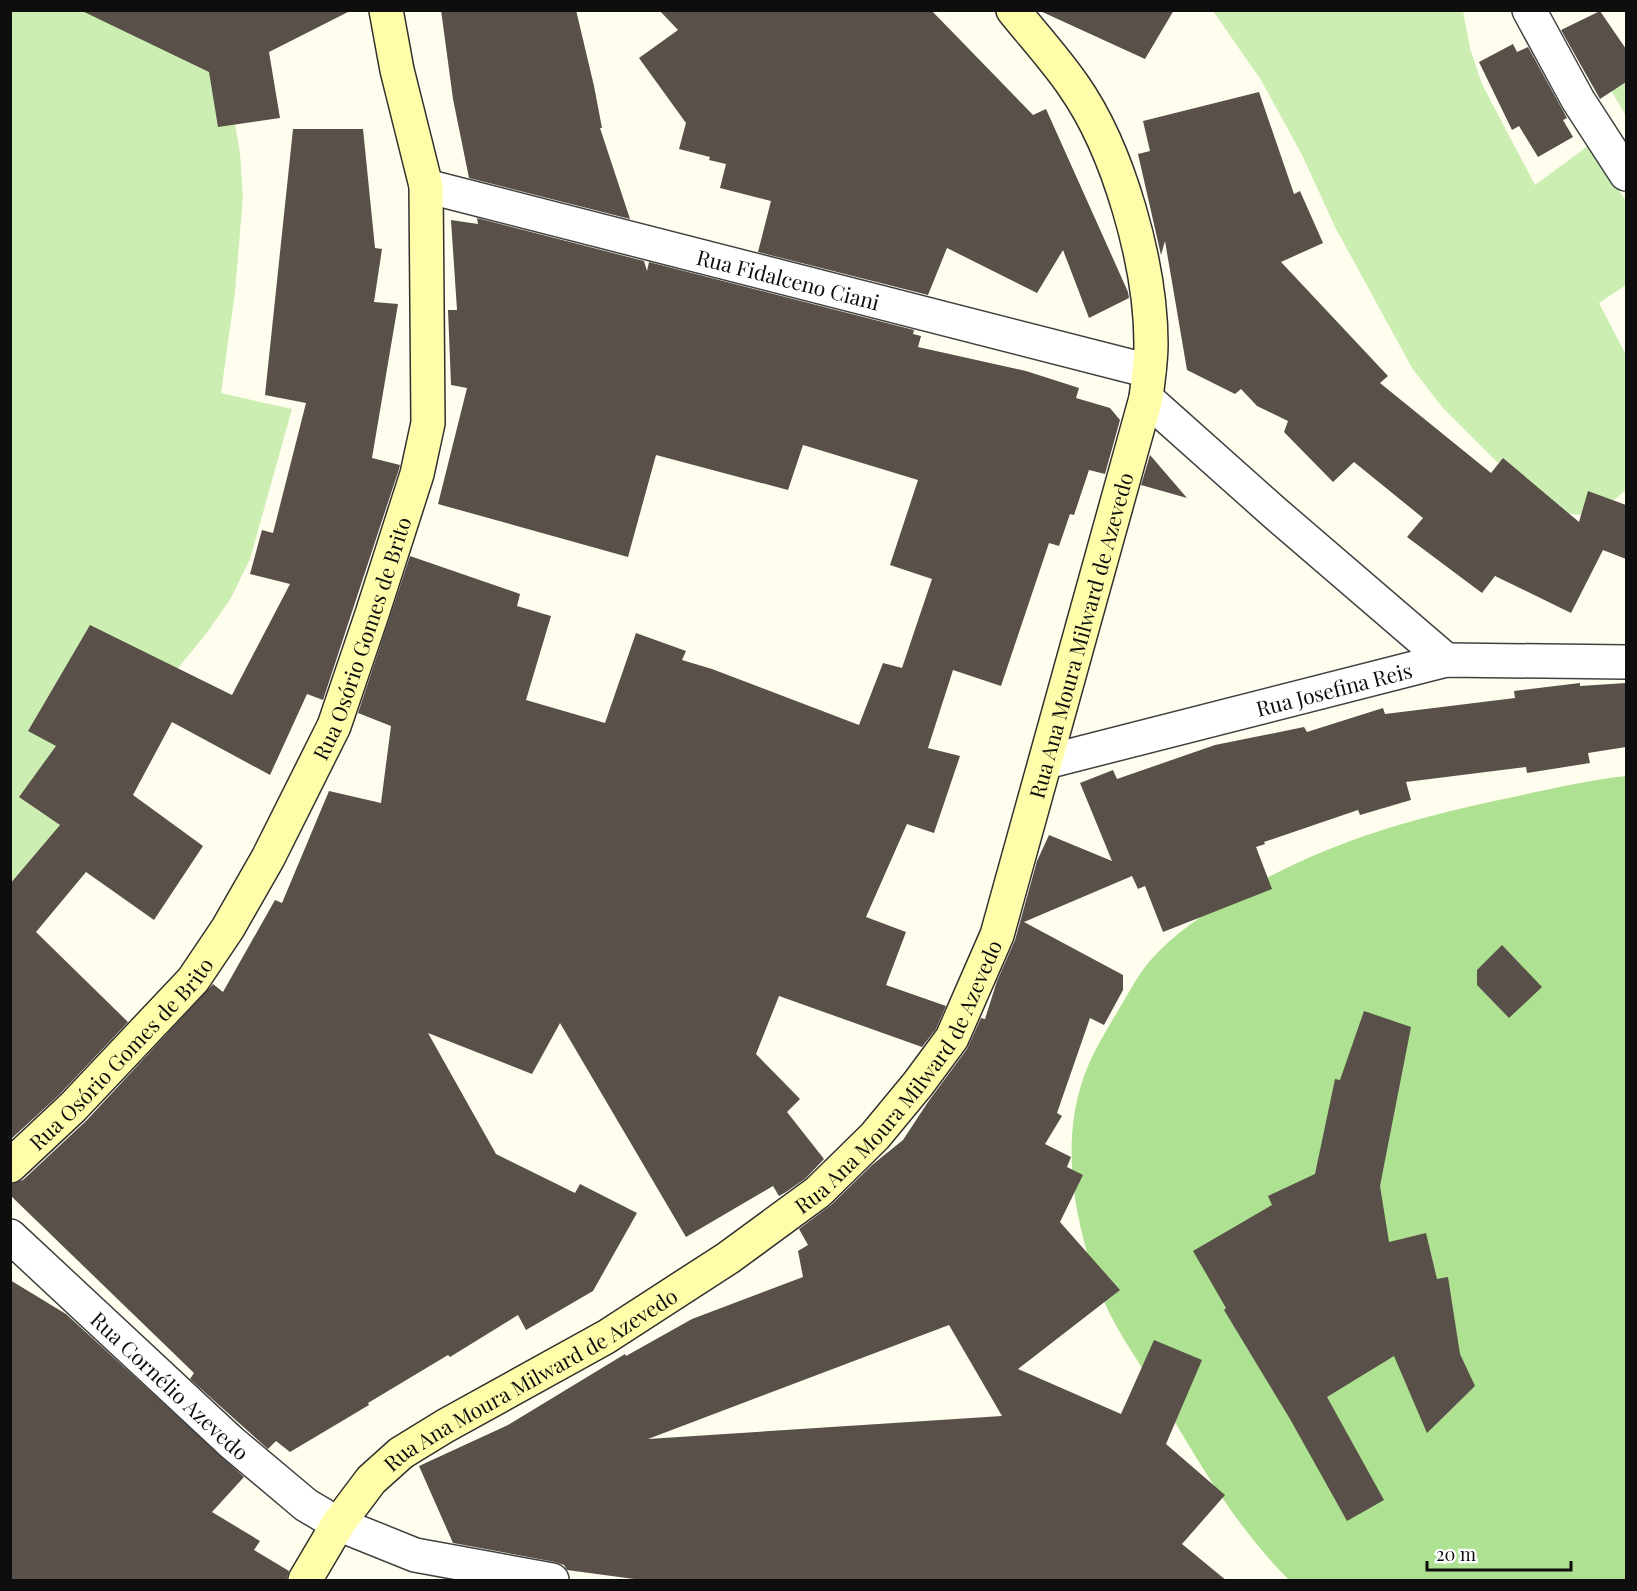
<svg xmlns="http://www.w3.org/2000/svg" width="1637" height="1591" font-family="'Playfair Display',serif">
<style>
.green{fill:#cdeeb3}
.forest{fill:#aee191}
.building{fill:#585049;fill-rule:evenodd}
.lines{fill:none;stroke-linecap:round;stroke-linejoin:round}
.street-casing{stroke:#414141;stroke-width:36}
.secondary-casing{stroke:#303030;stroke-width:36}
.street{stroke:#fff;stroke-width:33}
.secondary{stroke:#fffda9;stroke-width:33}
.labels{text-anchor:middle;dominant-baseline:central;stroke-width:6;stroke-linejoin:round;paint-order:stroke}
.street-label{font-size:21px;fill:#0e0e0e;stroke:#fff}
</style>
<rect width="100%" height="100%" fill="#fffdee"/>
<path class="green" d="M11,11H188L232,106L240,153L243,197L235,292L221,393L292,409L250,559L231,598L206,634L164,685L11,896Z
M1213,11H1463L1470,48L1482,84L1535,185L1588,146L1626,201V285L1599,303L1626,355V490L1609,504L1585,515L1571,514L1558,510L1508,473L1442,407L1412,368L1335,227L1302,155L1261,80Z
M1626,46V116L1596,65Z"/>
<path class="forest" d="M1626,776V1580H1289C1234,1525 1195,1456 1156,1390C1136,1357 1112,1325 1099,1289C1075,1223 1060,1147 1083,1079C1090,1058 1102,1038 1113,1019C1125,1000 1135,979 1149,962C1173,934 1205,913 1236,895C1322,845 1398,822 1494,801C1538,792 1581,781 1626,776Z"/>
<path class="building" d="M80,10H352L269,52L280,118L218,127L209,72Z
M441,10H576L594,86L602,128H600L630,219L469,178L453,99Z
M659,10H931L1033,115L1046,109L1128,292L1129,298L1089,318L1063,250L1037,293L947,248L928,295L758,252L771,201L720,188L726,164L709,160L710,157L679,149L686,123L639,58L678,30Z
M1038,10H1174L1145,59Z
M1600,11L1626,49V82L1600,99L1561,30Z
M1513,44L1517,52L1528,47L1567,118L1563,120L1573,137L1538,157L1519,126L1512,130L1479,62Z
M1259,92L1294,194L1300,191L1323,243L1281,262L1388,376L1380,383L1491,473L1503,458L1579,522L1588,491L1626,505V559L1603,550L1571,613L1495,576L1482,593L1407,537L1423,518L1354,462L1333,482L1284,432L1288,421L1257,406L1241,389L1235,394L1187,370L1165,241L1161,255L1138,154L1150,151L1143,121Z
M293,129H363L375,248L382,249L374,302L398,304L372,458L400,465L399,469L323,700L307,694L270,775L172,722L133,795L203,846L154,920L86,872L36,932L128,1022L60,1094L10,1140V884L60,825L19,797L56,746L28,731L90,625L232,695L290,584L250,574L262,530L273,533L306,403L265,395Z
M477,218L644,261L647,271L649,262L914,330L913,334L921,336L918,347L1026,371L1079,388L1076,398L1110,408L1120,420L1105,474L1089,470L1074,515L1070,514L1059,546L1049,543L1001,686L953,670L928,748L960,756L934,833L907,824L866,917L906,932L886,985L946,1006L936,1029L922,1047L779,996L756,1054L800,1099L787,1112L824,1159L806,1178L786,1192L779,1196L773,1186L686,1237L560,1023L532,1074L428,1033L496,1154L575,1193L580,1184L637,1213L593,1291L526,1330L518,1315L450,1357L448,1355L368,1403L369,1405L290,1452L276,1441L268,1449L190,1379L194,1373L10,1195V1184L23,1180L87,1120L213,984L223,992L275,900L282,903L329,791L381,803L391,726L358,713L410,556L520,594L517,606L551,616L526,700L605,723L636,633L686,651L682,660L712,669L859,725L883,663L902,668L932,579L890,565L918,480L803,445L788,490L656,455L628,557L438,504L467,388L451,385L448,310H457L451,220L478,224Z
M1150,455L1187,498L1141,485Z
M1580,683V686L1626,683V747L1588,753L1590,763L1527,773L1526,767L1406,782L1411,800L1360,815L1358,810L1264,842L1265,844L1256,847L1272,889L1163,932L1145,886L1138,889L1132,876L1024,922L1123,975V990L1104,1025L1090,1018L1057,1113L1062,1116L1045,1144L1071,1157L1067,1167L1083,1175L1060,1222L1120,1290L1018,1369L1121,1414L1154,1340L1202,1360L1166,1444L1225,1495L1182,1544L1227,1581H649L567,1570L564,1565L555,1562L453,1543L419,1466L508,1425L625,1354L626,1356L692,1319L803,1277L798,1251L808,1245L799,1229L831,1205L872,1165L903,1140L928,1102L967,1049L981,1018L985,1019L997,981L1015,940L1037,861L1049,835L1112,861L1080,783L1113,770L1117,779L1215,745L1304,727L1307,732L1383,708L1385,714L1515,698L1514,691ZM949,1325L1002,1416L648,1439Z
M1502,945L1542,987L1509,1018L1477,985V970Z
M1364,1011L1411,1027L1380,1186L1389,1242L1426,1233L1437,1279L1448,1277L1460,1354L1475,1386L1427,1433L1394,1356L1327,1397L1384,1500L1347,1521L1290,1419L1224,1310L1226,1308L1193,1251L1272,1205L1268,1196L1315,1174L1335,1079L1340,1080Z
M10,1280L66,1314L244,1477L212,1512L260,1541L254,1550L289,1571L286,1581H10Z"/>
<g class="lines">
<g class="street-casing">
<g id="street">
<path d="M1529,10L1578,100L1626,174"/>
<path id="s1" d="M426,186L1149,371"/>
<path d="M1146,398L1275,513L1446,660"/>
<path id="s2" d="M1046,762L1446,660L1626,662"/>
<path id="s3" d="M10,1236L231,1442L306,1505L338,1524L415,1555L552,1580"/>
</g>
</g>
<g class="secondary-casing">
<g id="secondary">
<path id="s4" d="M10,1166L73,1107L193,980L228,928L268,858L334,726L372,614L417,474L428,423L426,186L397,70L386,10"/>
<path id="s5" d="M305,1580L338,1524L371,1480L401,1453L445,1426L606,1337L728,1258L818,1192L875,1136L918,1084L952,1038L997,935L1146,398C1148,380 1151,362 1151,344C1151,265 1119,150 1073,85C1055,59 1033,35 1013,10"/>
</g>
</g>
<use href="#street" class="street"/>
<use href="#secondary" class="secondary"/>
</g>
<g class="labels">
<g class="street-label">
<text stroke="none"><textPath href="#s1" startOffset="374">Rua Fidalceno Ciani</textPath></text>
<text stroke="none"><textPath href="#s5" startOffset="1281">Rua Ana Moura Milward de Azevedo</textPath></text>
<text stroke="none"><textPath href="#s4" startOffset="644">Rua Osório Gomes de Brito</textPath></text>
<text stroke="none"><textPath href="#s2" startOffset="297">Rua Josefina Reis</textPath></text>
<text stroke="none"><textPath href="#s4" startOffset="158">Rua Osório Gomes de Brito</textPath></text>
<text stroke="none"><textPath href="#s5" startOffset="795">Rua Ana Moura Milward de Azevedo</textPath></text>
<text stroke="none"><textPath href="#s5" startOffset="309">Rua Ana Moura Milward de Azevedo</textPath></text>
<text stroke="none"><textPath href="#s3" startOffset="219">Rua Cornélio Azevedo</textPath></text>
</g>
</g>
<rect width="1637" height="1591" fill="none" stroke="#0e0e0e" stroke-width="24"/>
<path d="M1427 1561v9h144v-9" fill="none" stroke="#0e0e0e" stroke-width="3"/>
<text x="1436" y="1561" font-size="18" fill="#0e0e0e" stroke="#ffffff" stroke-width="4.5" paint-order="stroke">20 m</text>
</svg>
